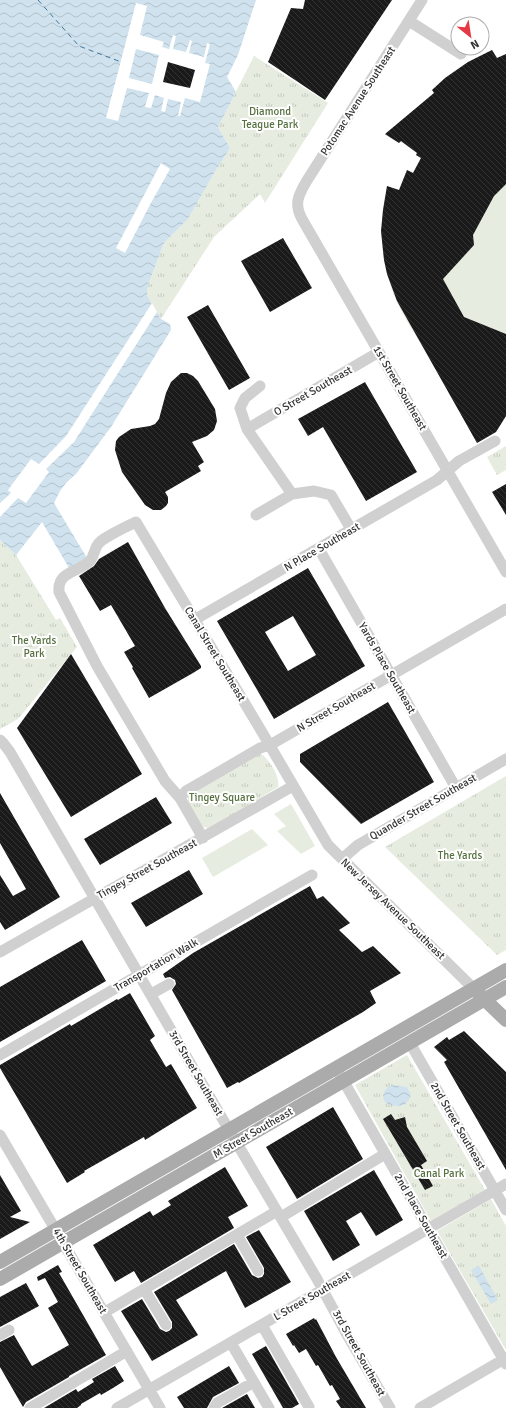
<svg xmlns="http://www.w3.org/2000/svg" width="506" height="1408" font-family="Signika,sans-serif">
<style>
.green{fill:#e6ecdf}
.park{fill:url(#park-tufts)}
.water{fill:url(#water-waves)}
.pier{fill:#fff;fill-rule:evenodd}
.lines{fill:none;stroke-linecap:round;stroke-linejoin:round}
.ferry{stroke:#3f7597;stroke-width:1;stroke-dasharray:5 4;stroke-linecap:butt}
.building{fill:url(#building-back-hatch);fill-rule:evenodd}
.minor{stroke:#d0d0d0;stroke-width:11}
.major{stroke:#ababab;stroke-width:14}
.labels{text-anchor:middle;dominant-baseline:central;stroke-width:4;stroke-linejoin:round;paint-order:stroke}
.street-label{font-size:11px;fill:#333;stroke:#fff}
.park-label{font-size:11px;fill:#56703f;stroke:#fff}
</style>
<defs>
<pattern id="park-tufts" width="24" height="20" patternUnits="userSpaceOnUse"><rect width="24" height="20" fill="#e6ecdf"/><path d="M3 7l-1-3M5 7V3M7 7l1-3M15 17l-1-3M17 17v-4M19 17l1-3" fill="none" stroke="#c6cbc0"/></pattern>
<pattern id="water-waves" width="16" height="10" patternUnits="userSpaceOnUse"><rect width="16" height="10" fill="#cfe2ee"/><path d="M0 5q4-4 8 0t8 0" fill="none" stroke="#b2c2cd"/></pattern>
<pattern id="building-back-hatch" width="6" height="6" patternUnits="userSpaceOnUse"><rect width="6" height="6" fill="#1a1a1a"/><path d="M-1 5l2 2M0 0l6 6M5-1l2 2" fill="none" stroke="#333"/></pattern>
</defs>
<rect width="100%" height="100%" fill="#fff"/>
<path class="green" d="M492,50L497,58L506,54V416L496,432L477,443C460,413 443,383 426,353C416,335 404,318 396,300C380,263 378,225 387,186L399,190L407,170L413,172L421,158L416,155L417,153L401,142L399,143L385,135L434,93L432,90C451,73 469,60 492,50Z
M291,804L315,846L301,854L277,831L286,826L274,814Z
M252,829L268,845L213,877L202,858Z"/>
<path class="park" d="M254,56L328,103L265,203L260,194L214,237L161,319L147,295L148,285L164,243L188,219L213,175L230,148L218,127Z
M506,446V470L497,475L487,457Z
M0,540L16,555L56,620L60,618L77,647L18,719L0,729Z
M259,753C268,756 281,778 278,787L213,827L208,828L203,827L188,803V795Z
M506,776V950L497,955L385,847Z
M407,1055L485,1190L431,1221L355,1085Z
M491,1199L506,1226V1350L437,1231Z"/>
<path class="water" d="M0,0H256L238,55L227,77L236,92L218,127L230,148L213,175L188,219L164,243L148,285L147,295L161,319L170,324L171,330L111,427L76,474L66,483L60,491L54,503L87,558L69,568L42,522L16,555L0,540Z
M394,1085L407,1087L411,1095L409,1100L404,1105C399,1106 392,1106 388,1104C378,1098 385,1086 394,1085Z
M479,1266L498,1300L491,1304L471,1270Z"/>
<path class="pier" d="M136,3L147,6L140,35L164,42L162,47L169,49L173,35L176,36L173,49L186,52L190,40L192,41L189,53L204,57L207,43L210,44L205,63L210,64L200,102L185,98L180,116H178L181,102L168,99L165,112L161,111L164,98L155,95L151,108L145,107L149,93L127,88L118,121L106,118ZM136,49L159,55L152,84L129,78Z
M161,163L170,169L152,201L125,253L116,248Z
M152,303L157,312L74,442L46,469L49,472L26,503L18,498L0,517V503L11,493L8,490L31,459L39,464L66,436Z"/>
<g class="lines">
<path class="ferry" d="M38,0L79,46L121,62"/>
</g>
<path class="building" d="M305,0H392L325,100L268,62L291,8L303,9Z
M492,50L497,58L506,54V184L494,196L473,235L474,245L443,279L464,317L506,334V416L496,432L477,443L397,301L387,274L384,260L381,231L383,210L387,186L399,190L407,170L413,173L421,158L416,155L417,153L401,141L399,143L385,134L434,93L432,90L445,78L468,62Z
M168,62L195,70L190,88L163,82Z
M283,238L312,288L270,312L241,261Z
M208,305L250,378L229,390L187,317Z
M181,373H187L193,376L198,381L215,409L217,421L214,430L207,436L192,442L204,462L198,466L201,471L165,492L168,497V503L166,506L161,510H153L145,505L122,472L115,450L116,441L119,437L131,429L150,426L155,424L159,419L166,393L171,382Z
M365,382L417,472L366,501L323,427L308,436L298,419Z
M506,484V515L492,492Z
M128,542L165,608L201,666V668L193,673L149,698L132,668L133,667L124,652L135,646L111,605L100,611L79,576L94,566L99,559Z
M308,568L365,666L274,719L217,621ZM293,616L316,655L288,671L265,632Z
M71,654L142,774L71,817L17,728Z
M388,702L434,782L361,824L300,762V754Z
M0,793L60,897L5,930L0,922V875L13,896L26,889L0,843Z
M156,797L172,823L100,865L84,839Z
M189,870L203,894L146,927L131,903Z
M310,886L317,899L323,896L350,923L339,930L362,952L373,946L401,973L370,991L376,1003L363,1012L239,1083L238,1082L227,1088L172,990L176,984L175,980L170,977L165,978L163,974L193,953Z
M82,940L106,981L0,1042V987Z
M130,993L155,1036L150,1040L166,1067L171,1064L197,1108L145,1140L144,1137L84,1171L85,1172L67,1183L0,1068V1065L70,1024L71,1026L117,999L118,1000Z
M464,1031L506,1072V1170L444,1062L447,1060L434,1047L447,1037L449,1040Z
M333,1107L363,1159L297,1199L266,1147Z
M391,1114L395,1120L405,1117L407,1127L427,1161L421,1165L433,1186L425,1190L383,1119Z
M225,1167L248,1206L228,1217L234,1228L141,1283L134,1271L115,1282L93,1245L150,1211L153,1216L171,1205L168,1201Z
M374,1170L403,1220L376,1236L361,1212L346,1221L360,1245L333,1261L304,1211Z
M0,1175L21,1211L10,1217L30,1222L0,1239Z
M259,1230L291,1282L245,1308L226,1271L176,1300L198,1335L152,1361L121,1311L142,1299L160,1329L166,1332L169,1331L172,1328V1322L154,1292L234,1244L252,1275L258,1278L262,1277L264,1274V1268L246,1237Z
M58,1265L62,1272L59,1273L106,1355L69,1376V1377L26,1402L23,1407L0,1367V1342L14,1335L32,1366L69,1345L48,1308L58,1302L45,1278L38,1281L37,1277Z
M26,1283L39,1306L0,1327V1297Z
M314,1318L315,1320L316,1319L336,1357L366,1408H341L336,1401L340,1399L332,1385L330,1386L318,1365L316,1366L306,1349L299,1353L294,1345L293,1346L286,1334Z
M266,1346L299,1404L292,1408H283L252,1354Z
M115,1366L124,1381L113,1388L101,1395L100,1393L81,1404V1405L77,1408H44L76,1389L78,1392L94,1382L92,1379Z
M229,1366L239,1383L213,1397L207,1408H184L177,1397Z
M247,1394L255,1408H222Z"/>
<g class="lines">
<path class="minor" d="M422,0L306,182C298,196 294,204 302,219L506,572
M409,21L461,54
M260,386L245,398L240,408L247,429L292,494
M247,429L379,352
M256,515L292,494L314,491L331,495L351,529
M319,549L456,788
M194,620L437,480L459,461L495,441
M0,740L3,743L10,752L222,1118L317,1279L346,1333L390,1408
M180,798L186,791L219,772L260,748L270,745L506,609
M203,838L180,798L165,781L97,666L59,592C57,571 79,572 90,561C95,555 94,547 100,542C108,535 126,527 136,522L259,727L328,845L474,989
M342,859L358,845L506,759
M0,952L293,786
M151,994L169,984
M410,1043L506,1210
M0,1055L312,875
M336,1068L506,1364
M0,1135L160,1408
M281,1217L385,1154
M237,1235L258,1271
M144,1289L166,1325
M105,1312L277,1211
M262,1325L309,1407
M0,1335L9,1330
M231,1343L269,1408
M30,1408L127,1351
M117,1408L506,1184
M214,1408L217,1403L254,1382
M420,1408L506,1358"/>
<path class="major" d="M479,994L506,1020
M0,1262L506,970
M0,1279L506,987"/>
</g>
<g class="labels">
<g class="street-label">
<text transform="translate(358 101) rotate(-57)">Potomac Avenue Southeast</text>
<text transform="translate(400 388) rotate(60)">1st Street Southeast</text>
<text transform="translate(313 391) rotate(-30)">O Street Southeast</text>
<text transform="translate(322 547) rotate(-30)">N Place Southeast</text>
<text transform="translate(215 654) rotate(59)">Canal Street Southeast</text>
<text transform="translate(387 668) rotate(60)">Yards Place Southeast</text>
<text transform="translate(336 707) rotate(-30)">N Street Southeast</text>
<text transform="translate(423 807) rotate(-30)">Quander Street Southeast</text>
<text transform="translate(147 869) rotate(-29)">Tingey Street Southeast</text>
<text transform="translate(393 909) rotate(44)">New Jersey Avenue Southeast</text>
<text transform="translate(156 965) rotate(-30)">Transportation Walk</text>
<text transform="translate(196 1073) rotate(60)">3rd Street Southeast</text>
<text transform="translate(458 1126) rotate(60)">2nd Street Southeast</text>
<text transform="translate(253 1133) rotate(-30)">M Street Southeast</text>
<text transform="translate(421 1216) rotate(60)">2nd Place Southeast</text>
<text transform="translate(80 1271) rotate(60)">4th Street Southeast</text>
<text transform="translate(312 1296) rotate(-30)">L Street Southeast</text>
<text transform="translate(359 1353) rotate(61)">3rd Street Southeast</text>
</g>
<g class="park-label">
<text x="270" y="111">Diamond<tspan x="270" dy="13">Teague Park</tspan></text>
<text x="34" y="640">The Yards<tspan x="34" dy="13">Park</tspan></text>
<text x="222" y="797">Tingey Square</text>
<text x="460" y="855">The Yards</text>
<text x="439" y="1173">Canal Park</text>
</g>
</g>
<g transform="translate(470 36) rotate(150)"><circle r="19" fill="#ffffff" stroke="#adadad"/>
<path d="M0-3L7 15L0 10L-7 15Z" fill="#e63946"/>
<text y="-6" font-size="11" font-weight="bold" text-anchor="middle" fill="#333333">N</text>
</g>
</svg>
